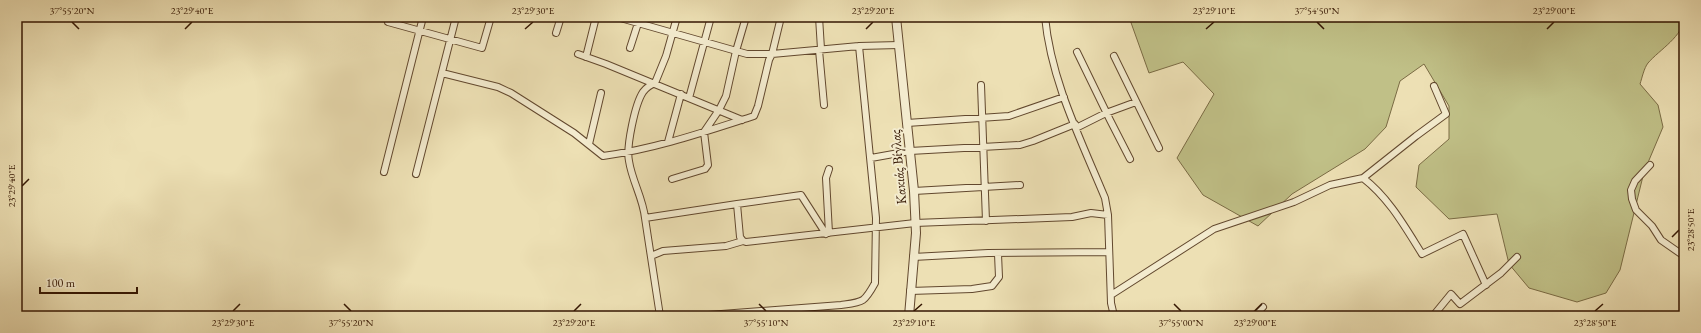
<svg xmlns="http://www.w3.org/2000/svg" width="1701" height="333" font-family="'EB Garamond',serif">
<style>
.green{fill:#c0c087;stroke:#7a6b44}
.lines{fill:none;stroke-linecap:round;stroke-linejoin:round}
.minor-casing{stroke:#62482e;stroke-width:8}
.tertiary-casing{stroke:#62482e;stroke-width:10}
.minor{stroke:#f3ebce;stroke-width:6}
.tertiary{stroke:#f3ebce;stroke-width:8}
.ticks{fill:none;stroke:#341602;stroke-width:1.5}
.labels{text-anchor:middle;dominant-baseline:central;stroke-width:4;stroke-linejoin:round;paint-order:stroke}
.street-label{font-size:14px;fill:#341602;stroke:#f3ebce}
.neatline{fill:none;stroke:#341602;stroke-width:1.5}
.ticks-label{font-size:10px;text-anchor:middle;fill:#341602}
</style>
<rect width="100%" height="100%" fill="#ede0b4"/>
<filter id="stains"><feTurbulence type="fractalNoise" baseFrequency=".005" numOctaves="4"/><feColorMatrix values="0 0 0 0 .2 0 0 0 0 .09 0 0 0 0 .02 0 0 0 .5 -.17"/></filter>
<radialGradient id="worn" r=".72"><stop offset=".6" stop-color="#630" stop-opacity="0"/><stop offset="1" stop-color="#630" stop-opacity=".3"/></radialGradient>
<path class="green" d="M1129,17H1684C1684,36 1659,50 1648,63C1644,68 1642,78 1640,84L1658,105L1663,127L1644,172L1620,270L1606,293L1577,302L1529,288L1509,264L1497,214L1449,219L1416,187L1419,165L1449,139V106L1424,64L1400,81L1386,127L1365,149L1292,194L1258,226L1203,195L1177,158L1214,94L1183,62L1149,73Z"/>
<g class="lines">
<g class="minor-casing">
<path id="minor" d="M390,17L388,22L482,48L491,17
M617,17L747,54H772L781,17
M819,17L821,49
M1045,17C1051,81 1081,140 1105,198L1108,215L1111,303L1114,316
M556,33L561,17
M630,48L640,17
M819,50L824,105
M1077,52L1110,120L1130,159
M578,54L606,64L742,120
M1114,56L1159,148
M586,57L596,17
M442,73L498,87L511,93L574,133L603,156C655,149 704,132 754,116L758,106L769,60L772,54L859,46L899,45
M981,85L986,221
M1434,86L1446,114L1416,136L1363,178C1389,198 1405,227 1422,254L1463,234L1486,285
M689,98L711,17
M907,123L1009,116L1064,97
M1076,128L1106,113L1136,102
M668,142L681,94
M589,144L601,93
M871,158L910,151L1020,145L1033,141L1075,124
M1650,165L1635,181L1631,190L1632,199L1636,210L1652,226L1661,240L1684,256
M384,172L423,17
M416,174L456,17
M672,179L705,169L708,165L704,132L719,110L726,96L736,51L746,17
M914,191L1020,185
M645,218C643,198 632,181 629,161C626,147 635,104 643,92C646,88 650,85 655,83L666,56L677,17
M829,233L826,178L829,169
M826,234L801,195L737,204L740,237L743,241L746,242L915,223L1072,217L1091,213L1108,215
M651,256L663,251L726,246L743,241
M913,257L988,253L1109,252
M910,291L972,289L992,286L999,277L998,254
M1111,295L1214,229L1294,202L1330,185L1363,178
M660,316L645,218L737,204
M695,316L841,305C863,302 864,303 875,283L876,218L859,46
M1254,316L1263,307
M1433,316L1451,294L1460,304L1501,273L1517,257"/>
</g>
<g class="tertiary-casing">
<path id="tertiary" d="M896,17L914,191L916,233L909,316"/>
</g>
<use href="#minor" class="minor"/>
<use href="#tertiary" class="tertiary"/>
</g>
<path class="ticks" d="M72,22L79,29M1317,22L1324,29M185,29L192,22M525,29L533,22M866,29L873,22M1206,29L1214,22M1547,29L1554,22M22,186L29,179M1672,237L1679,230M344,304L351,311M759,304L766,311M1174,304L1181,311M233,311L240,304M574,311L581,304M914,311L922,304M1255,311L1262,304M1595,311L1603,304"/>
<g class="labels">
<g class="street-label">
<text transform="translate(898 167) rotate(-95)">Κακιάς Βίγλας</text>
</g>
</g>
<rect width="1701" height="333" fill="none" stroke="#ede0b4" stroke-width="44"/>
<path d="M40 287v6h97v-6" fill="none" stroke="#341602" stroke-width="2"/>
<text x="46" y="287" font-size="12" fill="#341602" stroke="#f3ebce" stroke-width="3" paint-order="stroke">100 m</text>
<rect x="22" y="22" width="1657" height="289" class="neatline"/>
<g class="ticks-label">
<text x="72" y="14">37°55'20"N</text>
<text x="192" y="14">23°29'40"E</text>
<text x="533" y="14">23°29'30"E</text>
<text x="873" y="14">23°29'20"E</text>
<text x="1214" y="14">23°29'10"E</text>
<text x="1317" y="14">37°54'50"N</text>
<text x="1554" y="14">23°29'00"E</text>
<text transform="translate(11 186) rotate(-90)" y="4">23°29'40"E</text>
<text transform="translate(1690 230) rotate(-90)" y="4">23°28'50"E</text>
<text x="233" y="326">23°29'30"E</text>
<text x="351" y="326">37°55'20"N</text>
<text x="574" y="326">23°29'20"E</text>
<text x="766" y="326">37°55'10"N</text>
<text x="914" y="326">23°29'10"E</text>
<text x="1181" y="326">37°55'00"N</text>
<text x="1255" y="326">23°29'00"E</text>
<text x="1595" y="326">23°28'50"E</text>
</g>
<rect width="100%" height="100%" filter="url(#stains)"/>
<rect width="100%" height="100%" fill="url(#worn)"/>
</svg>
